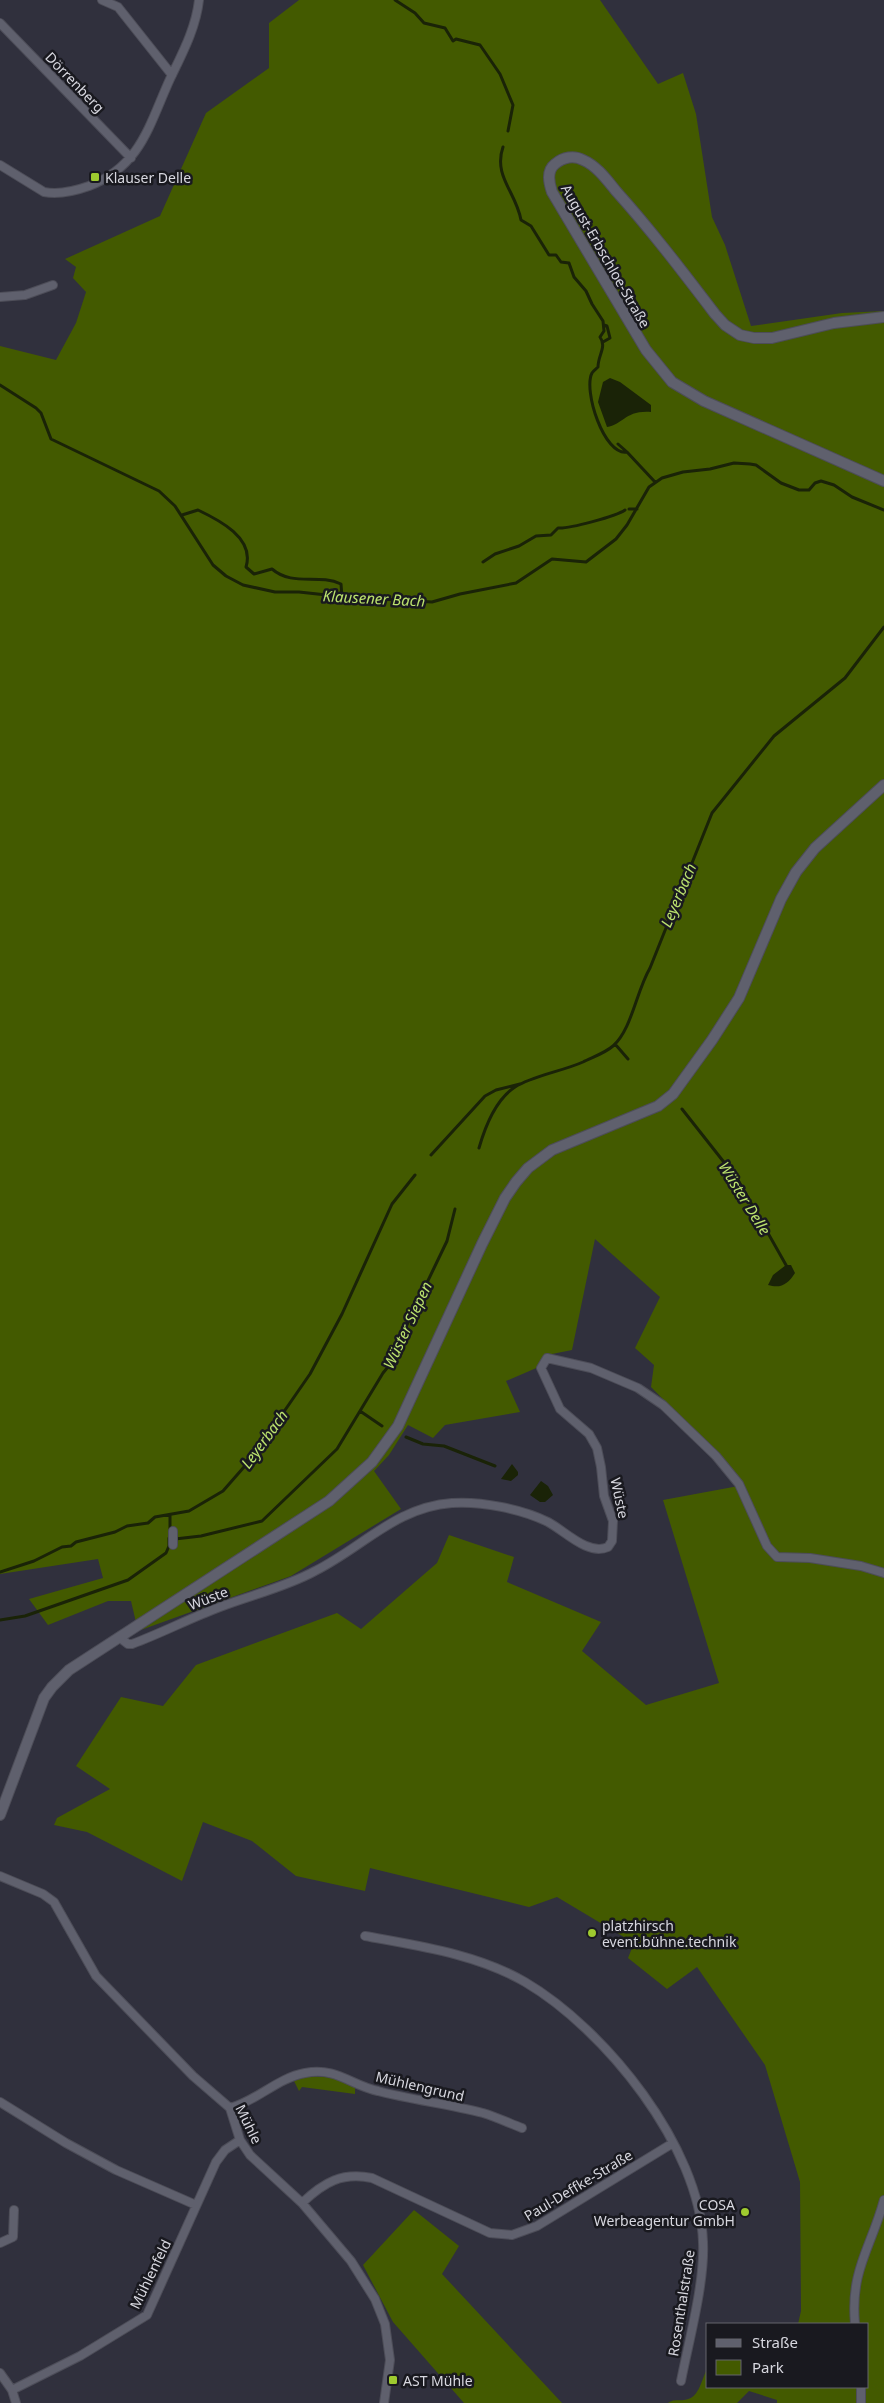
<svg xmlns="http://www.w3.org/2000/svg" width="884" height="2403" font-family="'Noto Sans',sans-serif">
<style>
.green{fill:#435a00}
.water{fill:#1a2307}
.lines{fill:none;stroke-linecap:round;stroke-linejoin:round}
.stream{stroke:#1a2307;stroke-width:3}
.street-casing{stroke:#4d4d58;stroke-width:10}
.secondary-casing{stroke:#4d4d58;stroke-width:12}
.street{stroke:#5f606d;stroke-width:8}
.secondary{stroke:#5f606d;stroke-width:10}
.poi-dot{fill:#9eca2f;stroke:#19191f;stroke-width:2}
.labels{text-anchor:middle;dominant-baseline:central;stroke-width:5;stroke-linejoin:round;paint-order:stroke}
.street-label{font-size:14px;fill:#d7d7df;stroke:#19191f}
.poi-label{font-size:14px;fill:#d7d7df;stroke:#19191f;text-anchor:start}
.water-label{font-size:15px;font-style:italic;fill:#bce36e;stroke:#19191f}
</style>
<rect width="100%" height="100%" fill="#30303d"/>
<path class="green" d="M299,0H600L658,84L683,73L696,114L712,217L725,245L751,326L842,313L884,311V2403H777V2400L749,2391L737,2403H668C674,2399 677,2401 684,2400C699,2399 701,2381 707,2369L708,2387H868V2324H798L801,2311L800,2182L765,2065L697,1967L667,1989L628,1958L634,1943L557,1897L529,1907L370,1868L365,1891L296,1876L252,1841L203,1822L182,1881L87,1832L54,1825L57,1818L110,1789L76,1766L121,1697L163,1706L196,1665L337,1613L361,1629L437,1563L449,1535L514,1557L507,1582L601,1622L582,1651L646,1705L719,1683L663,1500L744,1485L735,1472L651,1387L654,1365L635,1348L660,1297L595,1239L572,1350L547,1355L541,1366L506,1381L520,1412L445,1425L433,1438L408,1425L389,1455L374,1471L401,1509L291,1576L138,1631L131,1601H108L48,1625L29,1599L103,1578L98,1559L0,1574V346L56,360L76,323L86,292L73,278L76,267L65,259L160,216L206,113L269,68V23Z
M309,2076L339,2078L355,2084V2094L302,2087L299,2091L294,2081Z
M414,2210L459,2246L442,2274L562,2403H464L393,2322L363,2265Z"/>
<path class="water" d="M610,378L620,382L651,405V412C625,410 623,425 607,427L598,402L603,382Z
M786,1265H791L795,1273C788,1284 781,1289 768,1285L773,1275Z
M512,1464L518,1472V1475L511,1481L501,1479Z
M541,1481L548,1486L553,1495L545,1502H540L530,1495Z"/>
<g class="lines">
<path class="stream" d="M395,0L415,13L424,23L445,28L453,41L456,39L480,45L500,74L513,105L508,131
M503,147C493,176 516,192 521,220L531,226L549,255H556L561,262L569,263L574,277L586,291L592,304L603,321L604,331L600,337C607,347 598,355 598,367C596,369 594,370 592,373C583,390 604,456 627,452L655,482
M603,342L610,338L607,326L604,325
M0,385L36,408L41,413L51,439L159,491L175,506L213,565L226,576L243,585L275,592H299L345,597L432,602L460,594L516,583L552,559L586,562L616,539L627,525L649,487L662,478L683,472L710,469L734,463L750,464L756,465L781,483L799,490H809L815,483L821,481L834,485L852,497L884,510
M618,444L627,452
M629,509H637
M182,515L198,510C219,520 255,538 246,567L254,574L272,569C293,587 318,573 341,584L342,597
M483,562L495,554L519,546L536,536L551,535L558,528C569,529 617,516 625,510
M615,1044L628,1059
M682,1109L738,1180L786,1265
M479,1148C485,1127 495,1100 515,1087C532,1076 563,1071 583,1062C593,1057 605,1053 613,1046C632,1029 636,992 650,968L712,813L774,736L845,678L884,627
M431,1155L485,1096L496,1090L520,1084
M360,1411L382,1426
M406,1437L423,1444L444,1446L495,1466
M170,1515V1531
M175,1539L201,1536L262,1521L337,1449L383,1373L392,1362L399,1341L447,1241L455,1209
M0,1572L34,1561L62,1547L71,1546L76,1542L115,1532L127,1526L148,1523L155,1517L189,1511L223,1491L244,1467L246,1461L254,1455L310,1374L342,1314L392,1204L415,1175
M0,1620L25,1616L128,1580L166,1553L169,1546V1538"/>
<g class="street-casing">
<path id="street" d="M102,0L118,7L172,75
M0,23L131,158
M0,165L44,192C60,195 75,191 89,186C141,166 149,125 170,79C182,54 196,28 199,0
M0,297L25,295L53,285
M173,1545V1531
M119,1637L128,1644H132C162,1633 190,1618 220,1607C251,1595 286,1587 315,1571C363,1547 396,1507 452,1503C481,1501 522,1509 548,1522C565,1531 588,1556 608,1547L612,1541L613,1521L604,1496L601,1467L597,1448L589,1434L560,1409L541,1368L547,1358L591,1368L638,1388L663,1405L716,1456L739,1484L767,1546L777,1557L810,1558L861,1566L884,1573
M0,1876L43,1894L54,1902L96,1976L193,2076L230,2108L240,2140L250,2155L302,2203L351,2261L375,2299L385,2324L390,2360L384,2403
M365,1936C419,1946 477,1954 525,1982C605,2029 700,2147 703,2242C705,2282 689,2340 681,2381
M0,2102L66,2143L116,2170L196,2205
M230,2108C257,2101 277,2078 305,2073C337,2067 350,2085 378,2091C412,2100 448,2104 483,2113C496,2117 509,2123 522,2128
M302,2203C324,2182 342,2172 372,2178L490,2233L512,2235L537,2226L673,2143
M0,2243L13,2237L14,2210
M855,2324C850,2270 871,2248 884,2200
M0,2373L12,2390L16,2403
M861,2387V2403
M12,2390L80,2356L147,2315L216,2162L225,2150L240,2140"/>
</g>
<g class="secondary-casing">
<path id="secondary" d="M884,317L834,323L772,338H754L740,335L725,325L715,314C683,272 651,230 616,191C607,180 597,166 583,160C574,155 563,157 555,164C546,171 549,183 552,192L646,350L672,382L704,401L884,481
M0,1815L44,1698L52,1687L69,1670L329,1501L372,1462L398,1426L482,1244L505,1198L516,1182L528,1168L552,1150L658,1106L673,1094L712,1040L739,998L781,899L796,872L815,848L884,785"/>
</g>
<use href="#street" class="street"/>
<use href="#secondary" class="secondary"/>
</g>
<g class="poi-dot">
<rect x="90" y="172" width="10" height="10" rx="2.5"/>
<circle cx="592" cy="1933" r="5"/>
<circle cx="745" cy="2212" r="5"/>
<rect x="388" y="2375" width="10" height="10" rx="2.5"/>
</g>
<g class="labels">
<g class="street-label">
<text transform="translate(75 82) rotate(46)">Dörrenberg</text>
<text transform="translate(606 256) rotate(60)">August-Erbschloe-Straße</text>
<text transform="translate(620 1498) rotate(78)">Wüste</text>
<text transform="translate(208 1598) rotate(-21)">Wüste</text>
<text transform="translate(420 2086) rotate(13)">Mühlengrund</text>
<text transform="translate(249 2124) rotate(64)">Mühle</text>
<text transform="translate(578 2185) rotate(-31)">Paul-Deffke-Straße</text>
<text transform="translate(150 2274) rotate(-64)">Mühlenfeld</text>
<text transform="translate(681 2303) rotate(-81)">Rosenthalstraße</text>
</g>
<g class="poi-label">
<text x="105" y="177">Klauser Delle</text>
<text x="602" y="1925">platzhirsch<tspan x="602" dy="16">event.bühne.technik</tspan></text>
<text x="735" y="2204" text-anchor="end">COSA<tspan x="735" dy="16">Werbeagentur GmbH</tspan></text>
<text x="403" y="2380">AST Mühle</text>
</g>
<g class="water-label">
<text transform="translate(374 598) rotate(3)">Klausener Bach</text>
<text transform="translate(678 895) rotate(-67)">Leyerbach</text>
<text transform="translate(745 1198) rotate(58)">Wüster Delle</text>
<text transform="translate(407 1325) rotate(-65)">Wüster Siepen</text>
<text transform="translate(264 1439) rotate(-54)">Leyerbach</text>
</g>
</g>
<rect x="706" y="2323" width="162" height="65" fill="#19191f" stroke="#65656c"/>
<rect x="716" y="2339" width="25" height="8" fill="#5f606d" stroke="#65656c"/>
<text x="752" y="2348" font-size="15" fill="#d7d7df">Straße</text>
<rect x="716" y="2360" width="25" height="15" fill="#435a00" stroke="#65656c"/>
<text x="752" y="2373" font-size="15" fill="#d7d7df">Park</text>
</svg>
